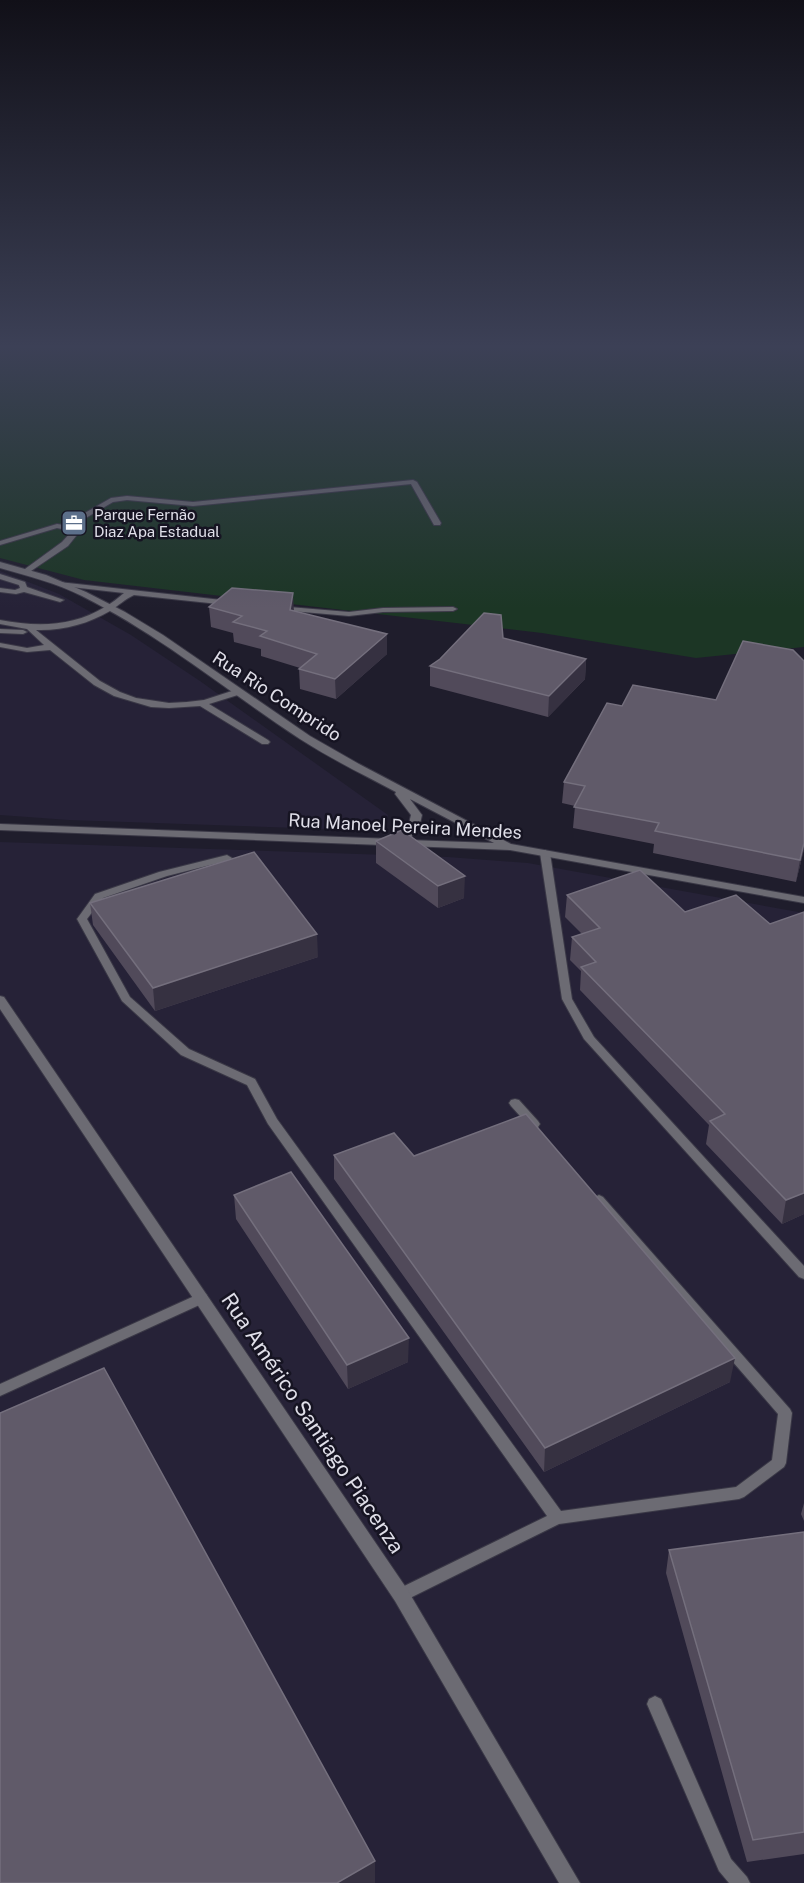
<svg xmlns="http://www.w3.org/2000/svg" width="804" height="1883" font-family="'Public Sans',sans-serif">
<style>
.built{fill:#262237}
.green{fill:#1c3625}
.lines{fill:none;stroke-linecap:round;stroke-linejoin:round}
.service-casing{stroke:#3a3846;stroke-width:2}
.minor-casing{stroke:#3a3846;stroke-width:2}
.tertiary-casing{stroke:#3a3846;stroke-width:2}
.service{fill:#6c6b73;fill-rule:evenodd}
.minor{fill:#6c6b73;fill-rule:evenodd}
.tertiary{fill:#6c6b73;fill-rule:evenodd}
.wall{fill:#514a5a}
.shaded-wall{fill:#363141}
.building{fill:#605a69;stroke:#746f7d;stroke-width:1.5}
.labels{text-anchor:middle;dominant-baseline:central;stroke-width:5;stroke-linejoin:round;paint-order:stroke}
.far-poi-label{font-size:15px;fill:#e0dfe9;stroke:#161422;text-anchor:start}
.street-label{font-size:18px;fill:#e0dfe9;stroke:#161422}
.near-street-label{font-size:21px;fill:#e0dfe9;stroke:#161422}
</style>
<rect width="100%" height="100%" fill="#1f1d2c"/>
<path class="built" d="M0,571L59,594L131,635L200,681L388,815L384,831L69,820L0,815Z
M0,842L448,857L528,863L804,913V1883H0Z"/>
<path class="green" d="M0,345H804V647L696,658L542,633L84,580L0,558Z"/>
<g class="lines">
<g class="service-casing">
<path id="service" d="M413,480L417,482L441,523L440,525H434L411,484L193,506L127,500L113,502L72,526H76L80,531L68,546L28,573L24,571L25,569L62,542L72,531L57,528L0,545V541L57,524L64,525L111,498L127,496L193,502Z
M0,574L25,582L27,587L64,600L60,602L24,592L16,594L0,592V588L15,590L20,588L19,585L0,579Z
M59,582L231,601L232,603L228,605L134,595C125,599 118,606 110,611C88,624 62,631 36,630L100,681L120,692L136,698L169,703L187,702L204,700L235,690H241V694L209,704L268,740L270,742L268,744H262L200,706L169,708L151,707L114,696L94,685L50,650L27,652L0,647V643L27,648L44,645L27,629L0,624V620C37,627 72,627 105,607C112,603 118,598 124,593L62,586L58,584Z
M277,606L349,612L383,608L453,607L457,609L453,611L383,612L349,616L280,610H277Z
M0,629L23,630L27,632L23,634L0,633Z
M545,850L550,853L572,999L594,1037L804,1266V1279L799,1277L584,1039L562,999L540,853Z
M227,855L232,858L230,860L167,876L103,898L87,919L130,997L189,1049L255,1079L277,1119L561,1511L736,1487L772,1460L778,1414L595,1203L593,1200L595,1197L599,1195L603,1197L790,1409L792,1413L786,1463L784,1467L744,1497L739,1499L559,1524L406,1600L401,1602L396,1600L393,1595L396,1590L547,1516L268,1124L247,1085L181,1055L122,1001L77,919L95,894L159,872Z
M515,1099L519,1100L538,1121L540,1124L538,1127H530L511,1106L509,1103L511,1100Z
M201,1293L206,1294L208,1298L206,1302L0,1396V1384Z
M655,1696L661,1699L731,1859L747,1877L750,1883H729L719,1871L647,1704L649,1699Z"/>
</g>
<g class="minor-casing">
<path id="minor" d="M0,996L4,997L407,1589L580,1883H559L395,1601L0,1009Z"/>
</g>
<g class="tertiary-casing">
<path id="tertiary" d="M0,562L46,575L86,592L125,612L163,635L310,736L359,764L511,844L804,897V903L510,850L0,830V824L394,839L408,827L411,815L395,794L396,792C364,775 331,759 300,739C227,691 160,635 82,596C56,583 28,576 0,568ZM410,799L494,843L408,840L419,828L422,815Z"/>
</g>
<use href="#service" class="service"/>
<use href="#minor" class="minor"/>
<use href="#tertiary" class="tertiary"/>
</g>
<path class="wall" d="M293,593V611L387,634V654L336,699L300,689L299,669L300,668L261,656V649L234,642L233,633L211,627L209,607Z
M503,638L586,659L585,679L548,717L430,686V666Z
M607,703L804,849L796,882L653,853L654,844L573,828L575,806L562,803L564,782Z
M376,841L464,898L438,908L376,863Z
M567,895L770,924L804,912V1214L782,1224L706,1144L709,1125L580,990L581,971L570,960L572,937L582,934L565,917Z
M90,903L318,957L155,1011L93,925Z
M334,1155L414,1156L730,1382L544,1472L334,1179Z
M234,1195L408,1362L348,1389L236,1219Z
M804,1503V1521L801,1514Z
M804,1532V1854L747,1862L666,1573L669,1550Z"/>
<path class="shaded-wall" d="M293,593L294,613L290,610Z
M387,634V654L336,699L335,679Z
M586,659L585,679L548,717L549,696Z
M804,843V849L796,882L800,860Z
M465,876L464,898L438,908V886Z
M317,934L318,957L155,1011L153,988Z
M804,1193V1214L782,1224L786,1200Z
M409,1338L408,1362L348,1389L347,1365Z
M735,1358L730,1382L544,1472L545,1448Z
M375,1861V1883H337Z"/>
<path class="building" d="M232,588L293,593L290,610L387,634L335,679L299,669L317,654L260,636L267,631L233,622L242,616L209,607Z
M484,613L501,615L503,638L586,659L549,696L430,666L440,659Z
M743,641L793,650L804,661V843L800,860L655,831L659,823L574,807L585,786L564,782L607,703L622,706L633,685L716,700Z
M402,830L465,876L438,886L376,841Z
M254,852L317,934L153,988L90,903Z
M640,870L685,912L736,895L770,924L804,912V1193L786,1200L710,1121L725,1114L581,967L596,962L572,937L600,928L567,895Z
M526,1114L735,1358L545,1448L334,1155L394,1133L414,1156Z
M291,1172L409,1338L347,1365L234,1195Z
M104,1368L375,1861L337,1883H0V1413Z
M804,1532V1832L753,1840L669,1550Z"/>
<linearGradient id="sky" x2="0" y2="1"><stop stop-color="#111018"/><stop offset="0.57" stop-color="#3c4056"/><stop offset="1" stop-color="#3c4056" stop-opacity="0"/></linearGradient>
<rect width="804" height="608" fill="url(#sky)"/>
<defs>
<g id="office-square" transform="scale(1.35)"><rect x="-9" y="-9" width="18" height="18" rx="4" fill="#5c6f8a" stroke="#161422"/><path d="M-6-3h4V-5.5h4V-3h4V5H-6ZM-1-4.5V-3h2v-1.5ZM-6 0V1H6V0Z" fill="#fff"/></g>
</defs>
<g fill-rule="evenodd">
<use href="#office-square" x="74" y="523"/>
</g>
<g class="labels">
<g class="far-poi-label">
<text x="94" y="514">Parque Fernão<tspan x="94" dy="17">Diaz Apa Estadual</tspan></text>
</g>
<g class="street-label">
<text transform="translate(277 696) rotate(33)">Rua Rio Comprido</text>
<text transform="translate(405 826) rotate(3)">Rua Manoel Pereira Mendes</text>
</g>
<g class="near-street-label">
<text transform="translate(313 1423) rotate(56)">Rua Américo Santiago Piacenza</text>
</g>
</g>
</svg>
